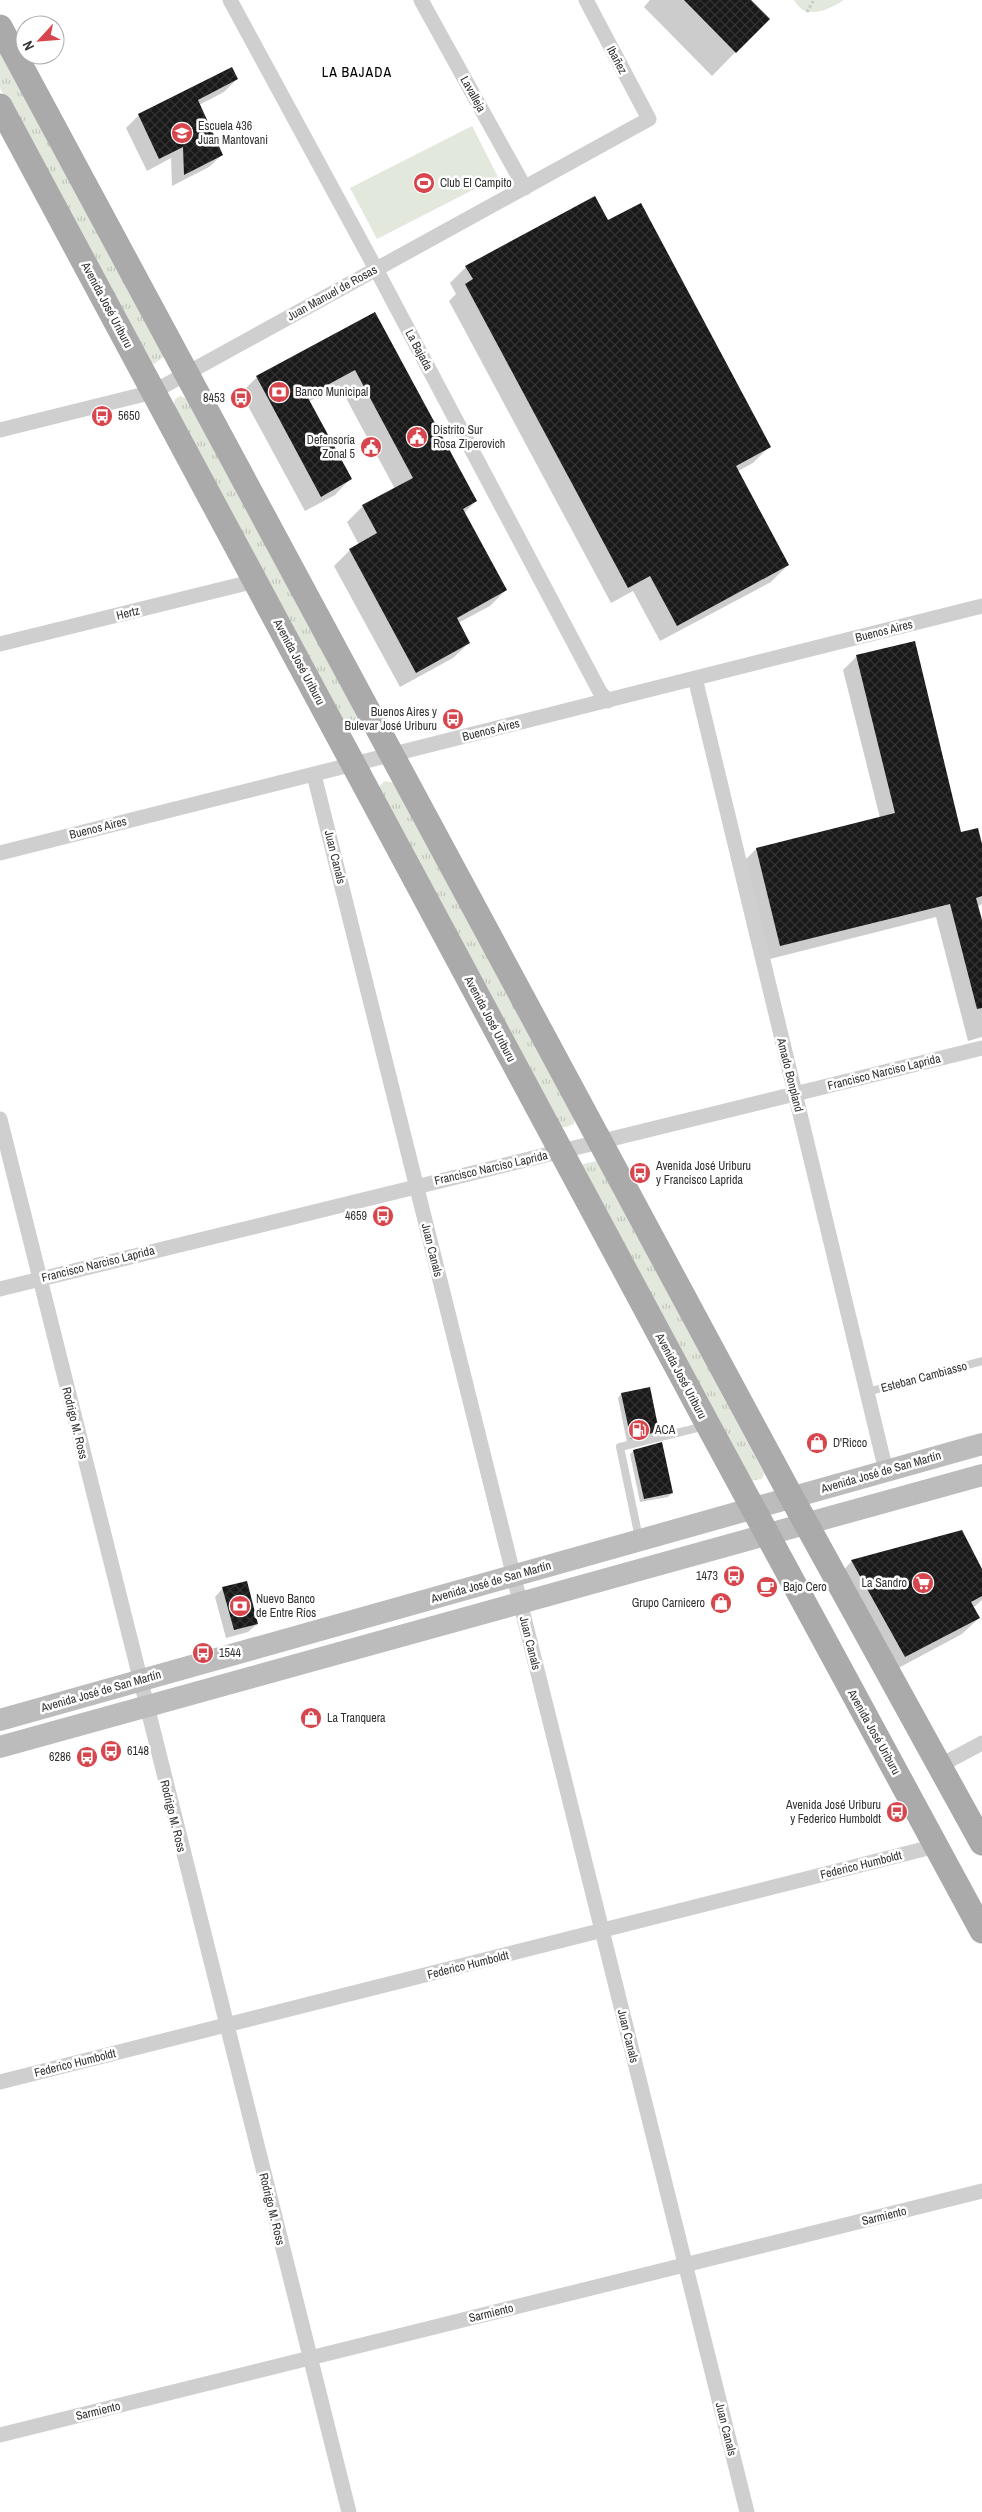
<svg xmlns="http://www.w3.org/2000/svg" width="982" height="2512" font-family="'Archivo Narrow',sans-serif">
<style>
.grass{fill:url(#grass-tufts)}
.park{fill:#e2e8dc}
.shadow{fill:#0003}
.building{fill:url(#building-cross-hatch)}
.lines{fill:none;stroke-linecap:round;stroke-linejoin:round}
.path{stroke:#c9c9c9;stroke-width:3;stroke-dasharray:2.5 2.5;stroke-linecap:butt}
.service{stroke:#cfcfcf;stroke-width:8}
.minor{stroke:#cfcfcf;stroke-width:15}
.secondary{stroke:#bcbcbc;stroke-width:22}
.primary{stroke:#aaa;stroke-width:25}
.labels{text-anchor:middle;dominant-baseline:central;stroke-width:5;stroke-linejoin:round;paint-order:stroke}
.street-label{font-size:12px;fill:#323232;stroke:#fff}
.poi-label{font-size:12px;fill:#323232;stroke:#fff;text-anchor:start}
.neighbourhood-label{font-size:14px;letter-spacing:1px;fill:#000;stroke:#fff}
</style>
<defs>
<pattern id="grass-tufts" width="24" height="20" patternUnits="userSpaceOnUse" patternTransform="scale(1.25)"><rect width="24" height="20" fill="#e2e8dc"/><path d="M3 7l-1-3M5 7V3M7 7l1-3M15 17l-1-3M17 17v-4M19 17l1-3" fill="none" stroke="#c2c7bd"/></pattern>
<pattern id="building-cross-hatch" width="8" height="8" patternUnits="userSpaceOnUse" patternTransform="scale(1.25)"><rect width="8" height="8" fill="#191919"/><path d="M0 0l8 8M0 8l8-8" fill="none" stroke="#323232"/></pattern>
</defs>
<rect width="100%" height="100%" fill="#fff"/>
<path class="grass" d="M0,47L165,356L154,364L143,356L0,88Z
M180,396L186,398L358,717L360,725L352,730L346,729L174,405L175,399Z
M385,781L394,783L575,1116L574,1124L566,1127H562L380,794V785Z
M597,1161L764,1473L762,1479L749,1481L581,1168L583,1164Z"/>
<path class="park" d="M794,0H844C829,9 806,22 794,0Z
M472,126L498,177L377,239L350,188Z"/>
<path class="shadow" d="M650,0H750L768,19L712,76L644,7Z
M237,79L224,92L199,105L222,155L209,167L172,186L171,158L147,171L126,128L139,115Z
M608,222L770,446L753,463L738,471L788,565L771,582L660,641L633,591L611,603L449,301L456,294L450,283L466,267Z
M375,313L476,501L464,513L506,590L490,606L458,623L469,643L453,658L400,687L334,566L350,550L359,545L347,522L363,506L395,489L339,385L308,402L350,479L335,495L305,511L241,393L257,377Z
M857,656L960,833L982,849V904L977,907L982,925V1037L968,1041L936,917L766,960L742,863L756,849L880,818L843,670Z
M621,1394L658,1431L654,1435L627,1442L618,1398Z
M634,1451L672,1493L668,1497L640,1502L630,1454Z
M852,1561L982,1572V1600L973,1608L979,1618L962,1634L889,1673L836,1578Z
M223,1588L257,1624L248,1632L226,1638L215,1597Z"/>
<path class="building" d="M684,0H751L770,19L736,53Z
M232,67L238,79L198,100L223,155L184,175L183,147L159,159L138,114Z
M595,196L608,220L641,203L771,447L736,466L789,565L677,626L650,576L628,588L465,284L473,279L465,266Z
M375,312L477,501L463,509L507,590L457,618L470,643L416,673L349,549L377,533L362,505L413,478L355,370L307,396L352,479L321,497L256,376Z
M915,641L961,832L978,828L982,844V896L976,898L982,920V1008L977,1009L950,904L780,946L756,848L895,813L856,655Z
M650,1387L659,1431L631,1439L621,1393Z
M662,1442L673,1493L644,1499L633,1450Z
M962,1530L982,1569V1596L971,1602L980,1618L905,1657L851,1560Z
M247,1581L258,1624L234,1630L222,1587Z"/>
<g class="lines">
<path class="path" d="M807,12L814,0"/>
<path class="service" d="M867,1392L982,1361
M639,1538L620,1447L705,1426"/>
<path class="minor" d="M230,0L376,269L600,692L608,701
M421,0L525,188
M0,430L153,392L649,119L586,0
M0,644L255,581
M695,678L886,1471
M314,775L747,2512
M0,853L982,606
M0,1119L349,2512
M0,1289C327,1207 655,1130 982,1048
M939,1766L982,1743
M0,2082L936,1846
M0,2435L982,2191"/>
<path class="secondary" d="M0,1720L982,1444
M0,1747L982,1475"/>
<path class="primary" d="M0,27L792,1498L982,1843
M0,106L708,1425L982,1931"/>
</g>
<defs>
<g id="university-disc" transform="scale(1.125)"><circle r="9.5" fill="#d7464c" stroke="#fff"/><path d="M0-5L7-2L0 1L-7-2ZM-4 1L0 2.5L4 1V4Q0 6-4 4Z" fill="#fff"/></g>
<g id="stadium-disc" transform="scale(1.125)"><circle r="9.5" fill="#d7464c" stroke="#fff"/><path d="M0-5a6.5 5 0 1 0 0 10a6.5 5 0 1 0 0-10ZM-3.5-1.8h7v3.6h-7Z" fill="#fff"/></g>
<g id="bank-disc" transform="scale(1.125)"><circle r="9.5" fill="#d7464c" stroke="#fff"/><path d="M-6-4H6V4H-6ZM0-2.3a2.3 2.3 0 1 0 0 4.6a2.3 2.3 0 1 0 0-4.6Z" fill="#fff"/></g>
<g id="bus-disc" transform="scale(1.125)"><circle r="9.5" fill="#d7464c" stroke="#fff"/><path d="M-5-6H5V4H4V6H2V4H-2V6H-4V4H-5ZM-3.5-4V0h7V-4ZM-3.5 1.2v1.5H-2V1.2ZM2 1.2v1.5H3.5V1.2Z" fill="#fff"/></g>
<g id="civic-disc" transform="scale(1.125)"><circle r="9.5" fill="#d7464c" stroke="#fff"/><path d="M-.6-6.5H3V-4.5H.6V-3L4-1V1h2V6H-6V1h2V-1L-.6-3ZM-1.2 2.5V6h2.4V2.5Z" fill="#fff"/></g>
<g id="fuel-disc" transform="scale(1.125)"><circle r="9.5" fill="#d7464c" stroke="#fff"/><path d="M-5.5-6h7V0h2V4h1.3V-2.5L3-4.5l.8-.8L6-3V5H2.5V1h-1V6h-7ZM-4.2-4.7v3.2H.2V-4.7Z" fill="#fff"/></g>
<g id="shop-disc" transform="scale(1.125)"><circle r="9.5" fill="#d7464c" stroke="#fff"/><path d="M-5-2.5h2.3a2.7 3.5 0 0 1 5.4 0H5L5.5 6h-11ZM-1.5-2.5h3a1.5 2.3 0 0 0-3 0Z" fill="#fff"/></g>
<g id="supermarket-disc" transform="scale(1.125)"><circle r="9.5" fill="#d7464c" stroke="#fff"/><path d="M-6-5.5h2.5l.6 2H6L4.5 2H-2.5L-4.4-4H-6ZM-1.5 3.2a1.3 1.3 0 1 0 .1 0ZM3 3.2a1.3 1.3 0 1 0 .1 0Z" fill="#fff"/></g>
<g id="cafe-disc" transform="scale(1.125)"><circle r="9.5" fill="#d7464c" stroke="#fff"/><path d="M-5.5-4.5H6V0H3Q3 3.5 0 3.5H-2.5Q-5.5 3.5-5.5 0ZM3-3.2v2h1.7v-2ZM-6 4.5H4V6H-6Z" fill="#fff"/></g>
</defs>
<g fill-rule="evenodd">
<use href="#university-disc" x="182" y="133"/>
<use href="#stadium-disc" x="424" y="183"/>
<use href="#bank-disc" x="279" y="392"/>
<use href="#bus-disc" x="241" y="398"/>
<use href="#bus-disc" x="102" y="416"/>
<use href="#civic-disc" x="417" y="437"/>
<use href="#civic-disc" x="371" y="447"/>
<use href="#bus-disc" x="453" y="719"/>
<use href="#bus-disc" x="640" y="1173"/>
<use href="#bus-disc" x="383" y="1216"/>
<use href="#fuel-disc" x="639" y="1430"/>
<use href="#shop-disc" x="817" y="1443"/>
<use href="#bus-disc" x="734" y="1576"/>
<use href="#supermarket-disc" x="923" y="1583"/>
<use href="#cafe-disc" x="767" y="1587"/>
<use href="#shop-disc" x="721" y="1603"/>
<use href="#bank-disc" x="240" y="1606"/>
<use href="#bus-disc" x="203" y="1653"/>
<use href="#shop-disc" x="311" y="1718"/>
<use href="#bus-disc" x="111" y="1751"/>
<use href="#bus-disc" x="87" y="1757"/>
<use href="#bus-disc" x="897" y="1812"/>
</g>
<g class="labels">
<g class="street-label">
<text transform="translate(617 60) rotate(62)">Ibañez</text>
<text transform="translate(473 94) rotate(61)">Lavalleja</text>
<text transform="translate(332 293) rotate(-29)">Juan Manuel de Rosas</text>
<text transform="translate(107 305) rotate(62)">Avenida José Uriburu</text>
<text transform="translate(419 350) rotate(62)">La Bajada</text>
<text transform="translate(128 613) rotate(-14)">Hertz</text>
<text transform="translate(884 631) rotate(-14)">Buenos Aires</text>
<text transform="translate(299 662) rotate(62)">Avenida José Uriburu</text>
<text transform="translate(491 730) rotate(-14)">Buenos Aires</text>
<text transform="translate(98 828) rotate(-14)">Buenos Aires</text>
<text transform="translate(335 857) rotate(76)">Juan Canals</text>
<text transform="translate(490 1019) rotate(62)">Avenida José Uriburu</text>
<text transform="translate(884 1072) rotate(-14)">Francisco Narciso Laprida</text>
<text transform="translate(790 1075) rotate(76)">Amado Bonpland</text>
<text transform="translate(491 1168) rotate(-13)">Francisco Narciso Laprida</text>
<text transform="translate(432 1250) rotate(76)">Juan Canals</text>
<text transform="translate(98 1264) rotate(-14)">Francisco Narciso Laprida</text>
<text transform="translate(681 1376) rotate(62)">Avenida José Uriburu</text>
<text transform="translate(924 1377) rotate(-15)">Esteban Cambiasso</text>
<text transform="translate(75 1423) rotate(76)">Rodrigo M. Ross</text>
<text transform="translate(881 1472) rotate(-16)">Avenida José de San Martín</text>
<text transform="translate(491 1582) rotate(-16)">Avenida José de San Martín</text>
<text transform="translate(530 1643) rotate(76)">Juan Canals</text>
<text transform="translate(101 1691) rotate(-16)">Avenida José de San Martín</text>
<text transform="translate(874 1732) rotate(61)">Avenida José Uriburu</text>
<text transform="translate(173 1816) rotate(76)">Rodrigo M. Ross</text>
<text transform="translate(861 1865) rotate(-14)">Federico Humboldt</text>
<text transform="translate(468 1965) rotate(-14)">Federico Humboldt</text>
<text transform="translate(628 2036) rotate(76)">Juan Canals</text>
<text transform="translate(75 2063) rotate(-14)">Federico Humboldt</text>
<text transform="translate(272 2209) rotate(76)">Rodrigo M. Ross</text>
<text transform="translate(884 2216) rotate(-14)">Sarmiento</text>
<text transform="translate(491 2313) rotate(-14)">Sarmiento</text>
<text transform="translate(98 2411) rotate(-14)">Sarmiento</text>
<text transform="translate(726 2429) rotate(76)">Juan Canals</text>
</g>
<g class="poi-label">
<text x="198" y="126">Escuela 436<tspan x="198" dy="14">Juan Mantovani</tspan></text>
<text x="440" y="183">Club El Campito</text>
<text x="295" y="392">Banco Municipal</text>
<text x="225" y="398" text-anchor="end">8453</text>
<text x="118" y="416">5650</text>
<text x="433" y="430">Distrito Sur<tspan x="433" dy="14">Rosa Ziperovich</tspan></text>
<text x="355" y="440" text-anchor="end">Defensoría<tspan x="355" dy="14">Zonal 5</tspan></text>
<text x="437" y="712" text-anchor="end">Buenos Aires y<tspan x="437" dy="14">Bulevar José Uriburu</tspan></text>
<text x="656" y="1166">Avenida José Uriburu<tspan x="656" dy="14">y Francisco Laprida</tspan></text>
<text x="367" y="1216" text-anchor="end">4659</text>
<text x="655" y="1430">ACA</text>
<text x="833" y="1443">D'Ricco</text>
<text x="718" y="1576" text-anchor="end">1473</text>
<text x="907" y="1583" text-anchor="end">La Sandro</text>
<text x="783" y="1587">Bajo Cero</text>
<text x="256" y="1599">Nuevo Banco<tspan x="256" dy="14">de Entre Ríos</tspan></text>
<text x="705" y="1603" text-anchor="end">Grupo Carnicero</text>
<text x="219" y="1653">1544</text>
<text x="327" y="1718">La Tranquera</text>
<text x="127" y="1751">6148</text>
<text x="71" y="1757" text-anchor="end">6286</text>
<text x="881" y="1805" text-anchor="end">Avenida José Uriburu<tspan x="881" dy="14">y Federico Humboldt</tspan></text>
</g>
<g class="neighbourhood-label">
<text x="357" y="72">LA BAJADA</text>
</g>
</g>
<g transform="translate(40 40) rotate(244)"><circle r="24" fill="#ffffff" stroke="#adadad"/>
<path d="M0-4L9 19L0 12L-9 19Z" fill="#d7464c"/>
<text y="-8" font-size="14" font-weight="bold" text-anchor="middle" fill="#323232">N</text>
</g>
</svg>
